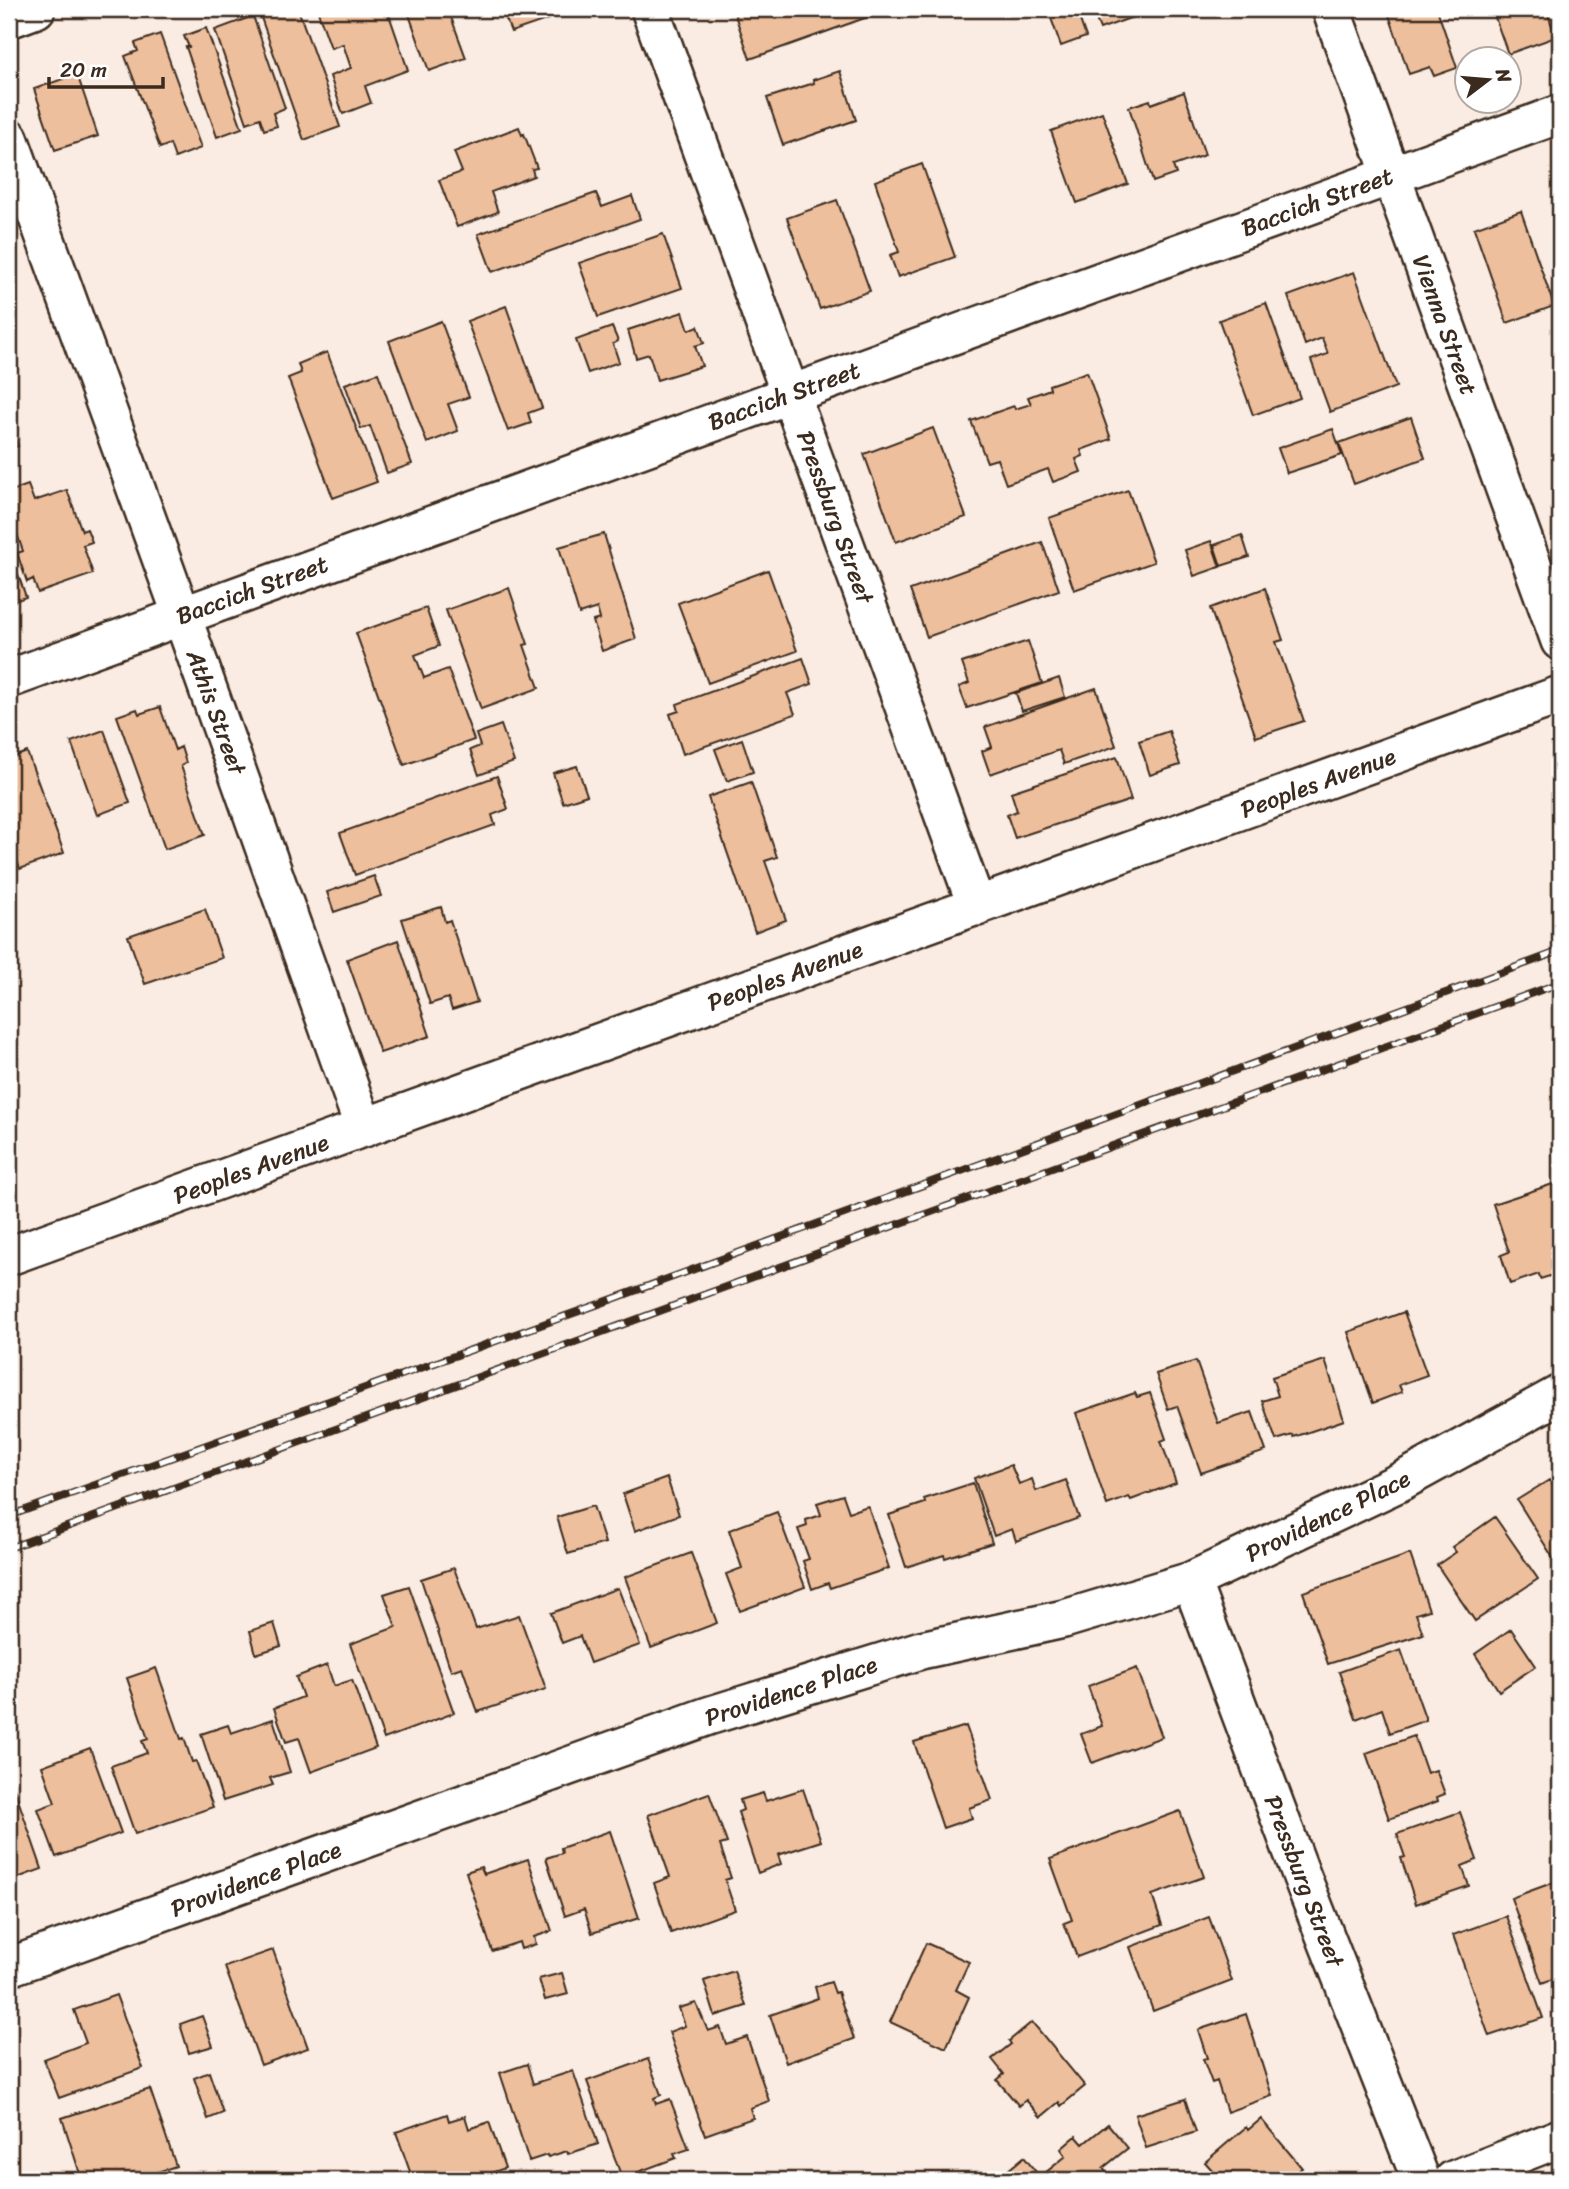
<svg xmlns="http://www.w3.org/2000/svg" width="1569" height="2189" font-family="Sriracha,sans-serif">
<style>
.building{fill:#eebf9d;stroke:#3b2a1e;stroke-width:2}
.lines{fill:none;stroke-linecap:round;stroke-linejoin:round}
.minor-casing{stroke:#3b2a1e;stroke-width:42}
.minor{stroke:#fff;stroke-width:37}
.rail-casing{stroke:#3b2a1e;stroke-width:8}
.rail{stroke:#fff;stroke-width:5;stroke-dasharray:16;stroke-linecap:butt}
.labels{text-anchor:middle;dominant-baseline:central;stroke-width:5;stroke-linejoin:round;paint-order:stroke}
.street-label{font-size:24px;fill:#3b2a1e;stroke:#fff}
</style>
<rect width="100%" height="100%" fill="#faece2"/>
<filter id="ink" filterUnits="userSpaceOnUse"><feTurbulence type="fractalNoise" baseFrequency=".0143" numOctaves="2"/><feDisplacementMap in="SourceGraphic" scale="14" xChannelSelector="R" yChannelSelector="G"/><feConvolveMatrix kernelMatrix="1 2 1 2 8 2 1 2 1" color-interpolation-filters="sRGB"/></filter>
<g filter="url(#ink)">
<path class="building" d="M258,9H298L340,127L304,140Z
M317,9H387L408,70L365,86L371,103L343,114L330,76L351,68L343,44L331,48Z
M407,9H448L466,58L429,71Z
M502,9H545L549,19L511,32Z
M733,9H875L876,14L750,59Z
M1076,9L1086,37L1061,46L1051,18Z
M1092,9H1155L1100,29Z
M1387,9H1437L1457,68L1434,76L1430,67L1409,74Z
M1492,9H1546L1556,37L1508,54Z
M253,16L285,108L273,113L277,126L264,130L260,118L247,123L215,30Z
M206,28L242,128L217,137L186,47H189L184,36Z
M160,34L201,148L175,158L170,144L160,148L125,56L138,51L135,43Z
M840,71L856,120L783,145L767,98L814,83L813,80Z
M77,74L98,136L55,150L34,89Z
M1184,92L1205,155L1173,166L1176,174L1153,182L1129,107L1150,100L1151,104Z
M1102,112L1128,184L1077,203L1051,131Z
M519,127L522,135L524,134L537,168L532,169L534,176L491,192L498,212L457,227L439,180L462,172L454,152Z
M922,164L955,257L898,277L890,255L899,252L875,181Z
M596,193L602,207L632,196L640,219L492,272L478,234Z
M837,200L870,291L820,309L787,218Z
M1521,211L1554,306L1507,323L1474,228Z
M663,234L682,288L598,317L579,263Z
M1354,272L1396,387L1330,412L1311,360L1328,354L1322,338L1305,345L1288,296Z
M1266,303L1300,398L1253,415L1219,320Z
M506,306L542,408L528,413L531,423L508,431L467,321Z
M683,312L689,330L698,326L704,343L695,346L702,366L657,380L649,354L636,358L628,330Z
M441,321L469,397L448,404L458,431L427,443L389,341Z
M612,327L618,341L613,344L619,362L588,373L576,340Z
M327,352L377,482L333,498L288,378L301,373L298,364Z
M1087,372L1111,439L1081,450L1083,456L1076,459L1081,472L1053,482L1048,469L1006,484L997,459L987,462L971,421L1014,406L1015,409L1031,404L1028,397L1050,389L1049,385Z
M378,373L412,464L387,473L370,426L361,429L345,384Z
M1411,417L1425,458L1354,484L1339,443Z
M9,420L18,446L9,449Z
M933,428L966,517L896,542L864,454Z
M1333,429L1342,455L1287,473L1278,448Z
M28,485L34,501L67,490L82,531L87,529L92,542L83,545L93,574L38,593L33,579L27,582L17,553L23,551L9,511L11,509L9,492Z
M1128,490L1154,562L1074,590L1049,518Z
M604,534L636,639L602,651L593,621L600,619L597,608L579,614L559,547Z
M1242,535L1249,557L1221,566L1214,545Z
M1211,541L1220,567L1194,576L1185,550Z
M1042,542L1059,590L927,637L910,590Z
M9,549L26,597L9,603Z
M768,570L797,651L708,683L678,603Z
M509,588L528,644L524,645L539,688L481,709L446,610Z
M1265,588L1283,640L1276,642L1304,721L1256,737L1210,608Z
M426,608L439,646L415,655L424,678L448,669L474,740L404,765L356,633Z
M1028,641L1042,683L967,708L959,687L969,683L962,663Z
M803,658L812,684L787,693L795,714L683,754L670,714L679,711L677,704Z
M1059,678L1065,697L1022,711L1016,693Z
M1096,688L1116,746L1064,764L1059,750L990,774L982,751L992,747L985,727Z
M160,707L175,750L181,747L186,763L181,766L205,835L165,849L117,716L137,709L139,714Z
M501,725L514,762L479,775L470,750L480,746L476,734Z
M104,730L130,803L97,815L71,742Z
M1169,731L1180,765L1150,775L1139,741Z
M742,739L753,772L727,781L715,749Z
M27,752L64,853L20,869L9,838V759Z
M1117,757L1131,800L1015,838L1007,815L1017,811L1011,792Z
M577,766L587,795L563,803L553,773Z
M497,776L508,809L492,815L495,825L355,875L340,833Z
M751,782L777,857L765,861L786,920L755,932L708,797Z
M374,876L381,896L334,912L327,892Z
M441,907L445,922L450,920L477,1002L452,1010L448,998L430,1004L402,919Z
M205,909L222,958L145,984L128,936Z
M398,940L430,1036L380,1053L347,959Z
M1559,1182L1560,1273L1540,1279L1539,1274L1510,1284L1501,1255L1509,1252L1493,1204Z
M1404,1312L1427,1375L1399,1385L1402,1392L1373,1403L1348,1332Z
M1325,1360L1344,1420L1294,1437L1293,1435L1276,1440L1262,1401L1278,1396L1272,1377Z
M1196,1361L1218,1423L1252,1412L1266,1451L1201,1473L1177,1406L1168,1409L1156,1374Z
M1135,1393L1137,1397L1150,1393L1166,1439L1161,1441L1176,1483L1131,1500L1129,1497L1107,1505L1076,1413Z
M1011,1465L1019,1484L1032,1479L1036,1491L1066,1480L1079,1518L1016,1541L1012,1529L994,1536L974,1478Z
M667,1478L679,1515L635,1531L623,1494Z
M1549,1480L1553,1486L1560,1482V1569L1517,1500Z
M973,1483L992,1543L945,1558L944,1555L906,1567L889,1515L925,1503L924,1499Z
M843,1495L849,1512L868,1506L889,1568L830,1588L828,1583L812,1589L803,1561L809,1559L798,1529L807,1526L806,1520L821,1515L817,1503Z
M593,1506L605,1543L568,1554L557,1517Z
M777,1512L805,1587L740,1611L726,1574L742,1568L729,1530Z
M1495,1517L1538,1579L1475,1621L1437,1565L1456,1552L1452,1547Z
M691,1553L717,1623L651,1648L625,1577Z
M1410,1554L1429,1610L1416,1614L1423,1634L1328,1664L1303,1592Z
M454,1568L476,1629L519,1615L546,1689L478,1712L462,1667L451,1671L421,1579Z
M409,1586L454,1713L384,1739L350,1644L396,1627L384,1594Z
M618,1588L640,1645L590,1663L580,1636L562,1643L551,1613Z
M274,1623L281,1646L256,1654L250,1631Z
M1511,1629L1536,1666L1499,1691L1475,1654Z
M1401,1650L1426,1720L1390,1733L1382,1709L1356,1719L1339,1672Z
M327,1665L334,1686L352,1680L376,1748L311,1772L299,1738L286,1742L274,1708L303,1697L296,1677Z
M156,1668L181,1739L184,1738L192,1762L196,1761L213,1807L135,1834L111,1766L147,1753L142,1741L148,1739L127,1678Z
M1137,1668L1162,1737L1092,1763L1081,1734L1102,1726L1088,1686Z
M273,1719L290,1772L270,1778L273,1785L223,1801L201,1734L228,1725L231,1733Z
M966,1726L992,1800L969,1808L972,1818L943,1828L914,1742Z
M1414,1736L1427,1773L1436,1770L1445,1794L1437,1797L1438,1801L1389,1819L1366,1753Z
M90,1748L121,1833L56,1857L38,1809L55,1803L42,1766Z
M14,1788L42,1869L9,1881V1790Z
M803,1789L821,1841L778,1855L781,1864L758,1873L738,1812L743,1810L740,1800L763,1793L766,1801Z
M709,1793L727,1843L720,1845L731,1878L725,1880L735,1910L671,1933L654,1883L670,1877L648,1815Z
M1180,1811L1204,1877L1152,1895L1162,1925L1077,1957L1064,1923L1072,1920L1050,1859Z
M1460,1812L1477,1860L1462,1866L1469,1886L1416,1904L1401,1858L1405,1857L1397,1834Z
M610,1831L639,1918L592,1933L584,1909L565,1916L546,1858L562,1853L561,1848Z
M528,1859L552,1931L534,1937L536,1944L521,1949L519,1942L492,1951L466,1872L481,1867L484,1874Z
M1560,1880V1976L1542,1983L1511,1898Z
M1506,1916L1543,2018L1489,2036L1453,1935Z
M1209,1917L1232,1981L1153,2011L1130,1947Z
M926,1943L969,1962L956,1990L969,1997L946,2048L890,2022Z
M273,1950L308,2048L261,2065L225,1967Z
M734,1971L746,2006L715,2016L704,1981Z
M562,1973L568,1994L545,2000L539,1979Z
M831,1982L835,1993L838,1992L854,2039L786,2063L770,2015L818,1998L815,1987Z
M116,1995L143,2068L59,2098L44,2059L86,2043L74,2010Z
M696,2003L708,2031L720,2027L726,2044L747,2037L769,2101L750,2108L753,2118L705,2135L669,2032L685,2026L679,2008Z
M1246,2014L1272,2096L1227,2112L1217,2081L1212,2083L1203,2059L1207,2058L1198,2030Z
M202,2016L213,2046L189,2053L180,2024Z
M1032,2022L1085,2086L1061,2106L1059,2102L1041,2117L1026,2100L1019,2106L997,2080L1004,2074L992,2059L1011,2044L1009,2041Z
M648,2059L661,2095L654,2098L656,2104L670,2099L689,2149L674,2154L676,2158L622,2178L587,2081Z
M527,2064L533,2084L573,2071L598,2144L568,2154L567,2151L548,2157L547,2155L529,2161L500,2073Z
M209,2072L223,2113L208,2119L194,2078Z
M150,2089L176,2166L133,2180H82L62,2118Z
M1185,2099L1196,2132L1146,2148L1135,2115Z
M447,2114L449,2121L465,2116L469,2129L489,2122L505,2168L491,2173L494,2180H413L396,2132Z
M1261,2119L1302,2168L1288,2180H1221L1205,2162L1246,2127L1248,2130Z
M1108,2124L1128,2148L1103,2168L1108,2175L1102,2180H996L1024,2157L1040,2177L1066,2156L1061,2149L1076,2136L1083,2144Z"/>
<g class="lines">
<g class="minor-casing">
<path id="minor" d="M650,9L977,907
M1331,9L1560,641
M9,19L36,9
M9,138L182,616L364,1128
M9,679L1560,114
M9,1256L1560,695
M1191,1581L1302,1877L1421,2180
M9,1967L708,1716L921,1650L1064,1619L1191,1581L1398,1483L1560,1394
M1453,2180L1560,2138"/>
</g>
<use href="#minor" class="minor"/>
<g class="rail-casing">
<path id="rail" d="M9,1516L610,1300L1560,951
M9,1548L1560,983"/>
</g>
<use href="#rail" class="rail"/>
</g>
</g>
<g class="labels">
<g class="street-label">
<text transform="translate(1317 202) rotate(-20)">Baccich Street</text>
<text transform="translate(1445 325) rotate(70)">Vienna Street</text>
<text transform="translate(784 396) rotate(-20)">Baccich Street</text>
<text transform="translate(835 517) rotate(70)">Pressburg Street</text>
<text transform="translate(252 590) rotate(-20)">Baccich Street</text>
<text transform="translate(216 712) rotate(70)">Athis Street</text>
<text transform="translate(1318 783) rotate(-20)">Peoples Avenue</text>
<text transform="translate(785 976) rotate(-20)">Peoples Avenue</text>
<text transform="translate(251 1169) rotate(-20)">Peoples Avenue</text>
<text transform="translate(1328 1516) rotate(-26)">Providence Place</text>
<text transform="translate(791 1691) rotate(-18)">Providence Place</text>
<text transform="translate(256 1879) rotate(-20)">Providence Place</text>
<text transform="translate(1304 1881) rotate(69)">Pressburg Street</text>
</g>
</g>
<rect width="1569" height="2189" fill="none" stroke="#fff" stroke-width="35"/>
<rect x="18" y="18" width="1534" height="2154" fill="none" stroke="#3b2a1e" stroke-width="2.5" filter="url(#ink)"/>
<g transform="translate(1488 80) rotate(74)"><circle r="33" fill="#ffffff" stroke="#b1aaa5" stroke-width="2"/>
<path d="M0-5L12 26L0 18L-12 26Z" fill="#3b2a1e"/>
<text y="-10" font-size="19" font-weight="bold" text-anchor="middle" fill="#3b2a1e">N</text>
</g>
<path d="M49 77v10h114v-10" fill="none" stroke="#3b2a1e" stroke-width="3.5"/>
<text x="60" y="77" font-size="21" fill="#3b2a1e" stroke="#ffffff" stroke-width="5" paint-order="stroke">20 m</text>
</svg>
